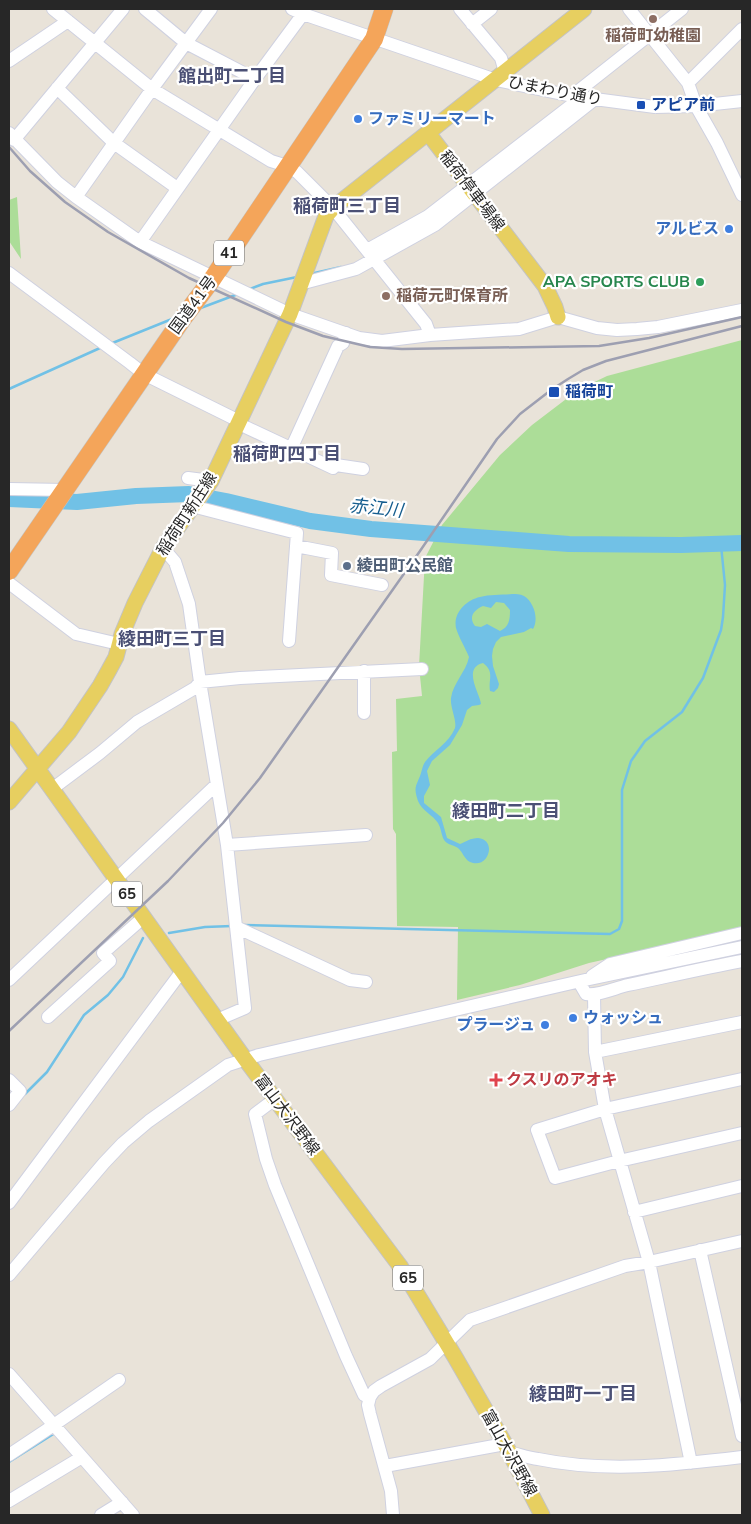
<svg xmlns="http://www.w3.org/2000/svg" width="751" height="1524" font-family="'Nunito Sans','Noto Sans JP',sans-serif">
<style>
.green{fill:#acdd98}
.water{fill:#71c1e6;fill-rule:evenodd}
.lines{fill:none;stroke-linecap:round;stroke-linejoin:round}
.stream{stroke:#71c1e6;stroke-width:2.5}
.river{stroke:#71c1e6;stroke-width:16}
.minor-casing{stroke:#cfd1e0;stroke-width:14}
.major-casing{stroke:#c3c3c3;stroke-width:17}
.highway-casing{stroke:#c3c3c3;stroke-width:19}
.minor{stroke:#fff;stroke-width:12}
.major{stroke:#e7cf60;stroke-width:15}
.highway{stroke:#f4a55a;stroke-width:18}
.rail{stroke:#9d9fb1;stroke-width:2.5}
.education-dot{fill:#8d6e63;stroke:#fff;stroke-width:2}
.transit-dot{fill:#1a4fb4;stroke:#fff;stroke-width:2}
.shop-dot{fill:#3f7fe0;stroke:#fff;stroke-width:2}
.leisure-dot{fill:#2e9e5b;stroke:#fff;stroke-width:2}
.service-dot{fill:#5c6f8a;stroke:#fff;stroke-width:2}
.health-dot{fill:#e0444e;stroke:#fff;stroke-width:2}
.labels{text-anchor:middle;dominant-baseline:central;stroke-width:4.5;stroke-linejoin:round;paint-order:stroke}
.shield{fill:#fff;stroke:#686868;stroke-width:1}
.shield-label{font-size:15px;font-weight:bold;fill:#272727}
.education-label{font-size:16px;font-weight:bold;fill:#785e54;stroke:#fff}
.street-label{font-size:16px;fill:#272727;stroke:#fff}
.transit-label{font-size:16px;font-weight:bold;fill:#164399;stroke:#fff;text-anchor:start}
.shop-label{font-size:16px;font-weight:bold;fill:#366cbe;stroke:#fff;text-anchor:start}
.leisure-label{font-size:16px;font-weight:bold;fill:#27864d;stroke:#fff;text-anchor:end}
.service-label{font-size:16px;font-weight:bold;fill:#4e5e75;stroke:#fff;text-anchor:start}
.health-label{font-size:16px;font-weight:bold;fill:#be3a42;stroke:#fff;text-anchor:start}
.neighbourhood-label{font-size:18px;font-weight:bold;fill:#4b5075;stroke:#fff}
.water-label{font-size:18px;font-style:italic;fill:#155d8e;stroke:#fff}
</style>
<rect width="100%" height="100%" fill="#e9e3d9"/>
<path class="green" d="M17,197L21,259L9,241V200Z
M742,340V929L589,963L520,985L457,1000L458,927L397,926L396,834L393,829L392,752L397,751L396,699L422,696L419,666L425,558L442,525L500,455L532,425L578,390L607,376Z"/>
<path class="water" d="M512,594C516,594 520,594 524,596C534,602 539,619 533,629L531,628L524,632L501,637L496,642L493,649L492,656L493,666L499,684L498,688L494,692L490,691C488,679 495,672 483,663C462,668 480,694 481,704L479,705L472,706L467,710L462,725L450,745L432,761L427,771L430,785L424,796V803L441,817L447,838L460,844C465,842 471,838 478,838C498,840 488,870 470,862C464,859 463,852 458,848C452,844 446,845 443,838C441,833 441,828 438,823C433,815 422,811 418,801C414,788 415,788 420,776C422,771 422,767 425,762C434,750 449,743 455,728C457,720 450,708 451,698C453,683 466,672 469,657C465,647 459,638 456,628C453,613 466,600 480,597C490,594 502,595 512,594ZM496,602L504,603L510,610C510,620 509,627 500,631L487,624L481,627L475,626C468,617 474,610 483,606L491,608Z"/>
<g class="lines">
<path class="stream" d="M310,274L341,267
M250,289L263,284L297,277
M198,309L238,294
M110,344L172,319
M9,389L100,348
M243,925L610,934L619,929L622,921V790L631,761L645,741L682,712L703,678L721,630L723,617L725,585L721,545
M169,933L205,927L232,926
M25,1094L47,1072L84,1015L108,995L123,977L143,938
M9,1462L55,1433L54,1432"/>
<path class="river" d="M9,499L77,502L136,496L189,494L226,501L310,521L371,529L569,544L681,545L742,543"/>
<g class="minor-casing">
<path id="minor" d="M53,9L152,89L271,161L287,166L297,172L333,208L426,324L430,335
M145,9L186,43L255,79
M292,9L303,14L496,80L572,96L655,107L696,106L742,101
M460,9L501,58L505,72
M629,9L688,83L696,106L717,143L742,195
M472,24L491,9
M9,61L68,21
M688,83L742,29
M57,88L114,143L177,188
M572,96L682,9
M9,133L57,182L76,197L140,242L290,314L359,338L382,341L430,335L519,329L558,317L597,328L617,330L637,329L658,327L742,310
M14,140L123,9
M76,197L152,89L211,9
M140,242L255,79L303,14
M367,250L428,216L582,97
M9,273L130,363L144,374L239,421
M300,284L356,269L435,225L595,99
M237,423L333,468L336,465L363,469
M291,449L338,346L343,343L346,333
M188,478L211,481
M9,489L65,490
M192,506L297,533L289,641
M296,546L332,553L331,575L382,585
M163,548L175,562L189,604L200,682L227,845L245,1008L217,1020
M9,583L76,634L119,644
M364,713V671
M52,789L100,753L137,722L195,688L200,682L240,678L422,669
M227,845L366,835
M236,927L350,980L366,982
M592,976L610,964L742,933
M9,980L216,785
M579,982L586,994C598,996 615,988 628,985C666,977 704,968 742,961
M594,995L595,1052L605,1109L649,1262L691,1463
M48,1017L110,961L103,953L144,917
M595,1052L742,1022
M742,1079L605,1109L537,1130L555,1178L619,1161L742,1133
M9,1080L20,1091L9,1105
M275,1099L255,1114L266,1159L275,1185L346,1356L364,1395L370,1397L368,1405L370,1414L391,1491L393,1515
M9,1203L182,971
M634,1212L742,1186
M700,1250L742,1436
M9,1275L104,1163L123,1143L149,1121L228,1065L259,1055L585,980L742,947
M9,1374L133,1515
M370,1397L374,1391L381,1386L430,1359L470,1320L625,1266L649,1262L742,1241
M508,1452C518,1454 528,1458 538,1459C606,1473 675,1465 742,1457
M9,1455L45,1431L119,1380
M385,1466L505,1444
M9,1501L82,1457
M101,1515L122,1502"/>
</g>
<g class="major-casing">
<path id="major" d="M428,133L545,286L555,307L558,317
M9,729L245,1059L400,1266L455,1357L505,1444L542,1515
M9,802L69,732L100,686L109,670L116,657L122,634L135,603L163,548L211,481L290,314L326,216L333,208L584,9"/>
</g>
<g class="highway-casing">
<path id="highway" d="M9,571L183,318L213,278L374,39L384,9"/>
</g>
<use href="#minor" class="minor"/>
<use href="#major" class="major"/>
<use href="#highway" class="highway"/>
<path class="rail" d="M9,147L30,171L65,202L108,232L189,278L286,322L323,336L370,347L402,349L599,346L649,338L742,317
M9,1031L168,881L223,823L260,778L420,551L497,439L520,414L551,390L568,379L583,370L606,361L742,326"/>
</g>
<g class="education-dot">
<circle cx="653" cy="19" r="5"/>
<circle cx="386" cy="296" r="5"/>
</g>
<g class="transit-dot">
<rect x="636" y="100" width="10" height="10" rx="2.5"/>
<rect x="548" y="386" width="12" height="12" rx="2.5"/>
</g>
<g class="shop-dot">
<circle cx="358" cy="119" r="5"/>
<circle cx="729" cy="229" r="5"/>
<circle cx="573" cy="1018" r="5"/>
<circle cx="545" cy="1025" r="5"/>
</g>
<circle class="leisure-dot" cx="700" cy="282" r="5"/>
<circle class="service-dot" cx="347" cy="566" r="5"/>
<path class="health-dot" d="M493.5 1072.5h5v5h5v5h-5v5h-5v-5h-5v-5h5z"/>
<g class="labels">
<g class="shield">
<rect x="214" y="240.5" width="30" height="25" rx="4"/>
<rect x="112" y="881.5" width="30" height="25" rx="4"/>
<rect x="393" y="1265.5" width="30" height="25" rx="4"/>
</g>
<g class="shield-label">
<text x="229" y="253">41</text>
<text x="127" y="894">65</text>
<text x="408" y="1278">65</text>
</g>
<g class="education-label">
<text x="653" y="36">稲荷町幼稚園</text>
<text x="396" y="296" text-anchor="start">稲荷元町保育所</text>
</g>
<g class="street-label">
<text transform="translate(555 91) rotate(11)">ひまわり通り</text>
<text transform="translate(472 191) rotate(53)">稲荷停車場線</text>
<text transform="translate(193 305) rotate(-54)">国道41号</text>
<text transform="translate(187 514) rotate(-57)">稲荷町新庄線</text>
<text transform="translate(287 1115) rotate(53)">富山大沢野線</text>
<text transform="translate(509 1453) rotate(61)">富山大沢野線</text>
</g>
<g class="transit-label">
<text x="651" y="105">アピア前</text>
<text x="565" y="392">稲荷町</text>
</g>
<g class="shop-label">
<text x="368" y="119">ファミリーマート</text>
<text x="719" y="229" text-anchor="end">アルビス</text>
<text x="583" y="1018">ウォッシュ</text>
<text x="535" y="1025" text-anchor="end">プラージュ</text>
</g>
<g class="leisure-label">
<text x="690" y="282">APA SPORTS CLUB</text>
</g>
<g class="service-label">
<text x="357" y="566">綾田町公民館</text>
</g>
<g class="health-label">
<text x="506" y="1080">クスリのアオキ</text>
</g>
<g class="neighbourhood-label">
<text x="232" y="76">館出町二丁目</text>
<text x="347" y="206">稲荷町三丁目</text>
<text x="287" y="454">稲荷町四丁目</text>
<text x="172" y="639">綾田町三丁目</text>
<text x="506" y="811">綾田町二丁目</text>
<text x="583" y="1394">綾田町一丁目</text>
</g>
<g class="water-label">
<text transform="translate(376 508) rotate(6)">赤江川</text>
</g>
</g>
<rect width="751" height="1524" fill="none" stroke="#272727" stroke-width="20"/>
</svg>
